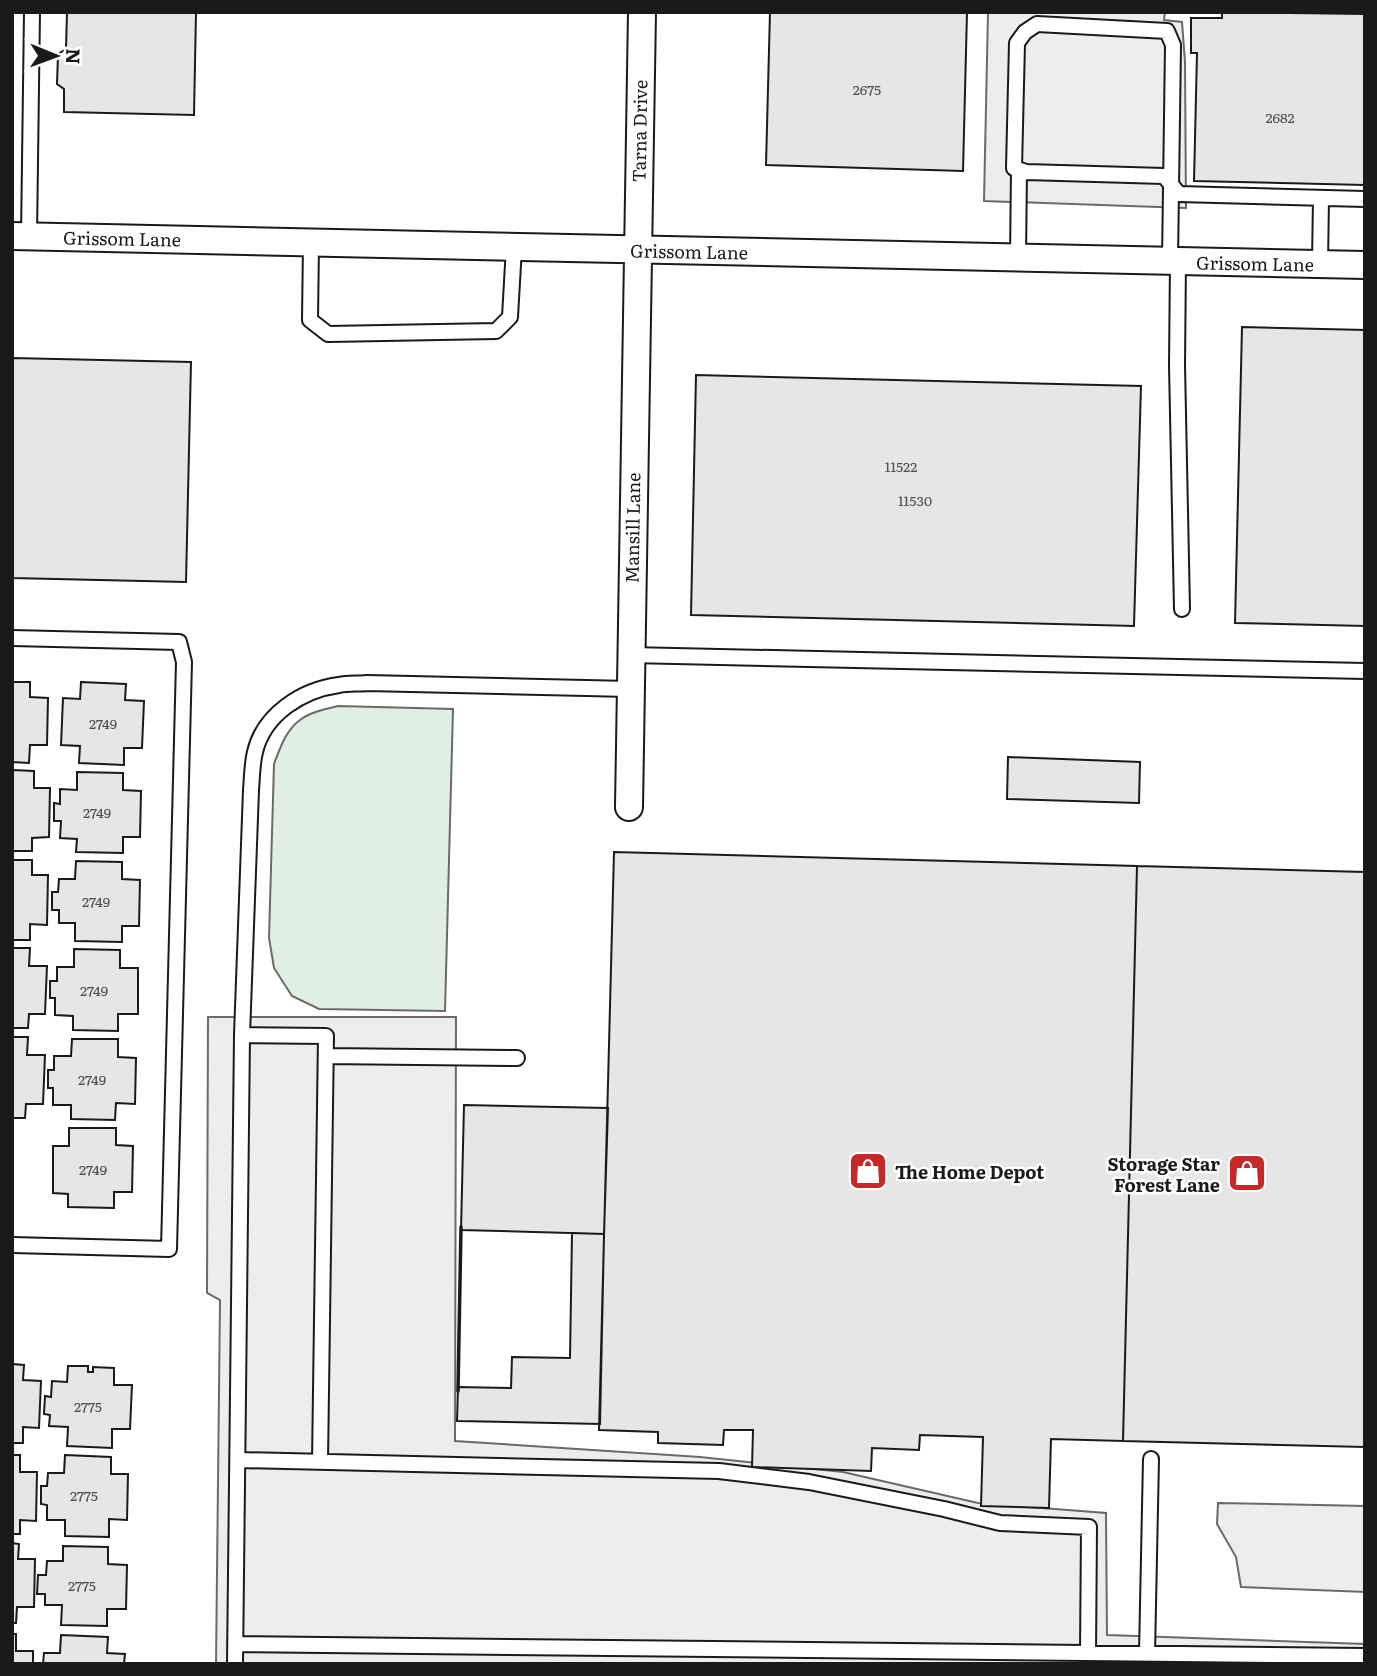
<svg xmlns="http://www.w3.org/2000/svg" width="1377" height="1676" font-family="Literata,serif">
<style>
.green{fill:#e0efe3;stroke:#6a6a6a;stroke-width:2}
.parking{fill:#ededed;stroke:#6a6a6a;stroke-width:2}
.building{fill:#e6e6e6;stroke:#1a1a1a;stroke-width:2}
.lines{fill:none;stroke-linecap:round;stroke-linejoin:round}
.lane-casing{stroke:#1a1a1a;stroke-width:18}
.street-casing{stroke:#1a1a1a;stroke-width:30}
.lane{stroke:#fff;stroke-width:14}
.street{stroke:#fff;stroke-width:26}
.wall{stroke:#1a1a1a;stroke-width:3.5}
.labels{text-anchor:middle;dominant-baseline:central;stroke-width:5;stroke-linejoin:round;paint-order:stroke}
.number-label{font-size:14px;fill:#4d4d4d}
.street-label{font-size:18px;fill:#1a1a1a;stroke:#fff}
.poi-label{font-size:18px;font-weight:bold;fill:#1a1a1a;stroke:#fff;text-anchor:end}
</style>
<rect width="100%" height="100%" fill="#fff"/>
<path class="green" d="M338,706L453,709L445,1011L319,1009L292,996L274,968L269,938L274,764C280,748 286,730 300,720C310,712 326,709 338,706Z"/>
<path class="parking" d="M988,12H1165L1164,20L1182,22L1185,62L1186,208L984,201Z
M208,1017H456L455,1441L700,1457L843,1472L978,1503L1106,1513L1107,1635L1365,1644V1664H216L220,1300L207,1293Z
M1218,1503L1365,1506V1592L1241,1587L1236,1557L1217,1524Z"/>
<path class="building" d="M67,12H196L194,115L64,112V89L57,84L58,54L66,49Z
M770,12H967L963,171L766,165Z
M1222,12L1365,14V185L1194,181L1197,53H1191V18H1222Z
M1242,327L1365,330V626L1235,623Z
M12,358L191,362L186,582L12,578Z
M696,375L1141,386L1134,626L691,615Z
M12,682H30V697L48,698L47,745H30L29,763L12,762Z
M81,682L126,684L125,700L144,701L142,748H124V765L79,763L80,746L61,745L63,698L80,699Z
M1008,757L1140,762L1139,803L1007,799Z
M12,770L34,771V788H50L49,837L32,838V851H12Z
M77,772L123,773V790L141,791L140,837H123V853L76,852L77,839L60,838L61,821H54V803L60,804V789L77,790Z
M614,852L1137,866L1123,1441L1051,1439L1049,1508L981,1506L983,1437L920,1435L919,1450L872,1448L871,1471L752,1467L753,1430H724L723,1445L658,1443V1432L599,1430Z
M12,860H32V875H48L47,925L30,924V940H12Z
M76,861L122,862V879L140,880L139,926H122V942L75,941V923H59V910H52V892H58L59,879H75Z
M1137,866L1365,872V1447L1123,1441Z
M12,948H30L29,966H47L45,1014H29L28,1028H12Z
M74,949L120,950V968H138V1014H118V1031L73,1030V1016L55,1015V998H50V981H57V967H74Z
M12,1037H28L27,1055H45L43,1104H26L25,1118H12Z
M72,1039H118V1057L136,1058L135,1104L116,1103L115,1120L71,1119V1105H53V1088H48V1070H54V1056H71Z
M464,1105L608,1108L604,1234L461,1230Z
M69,1128H116V1145L133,1146L132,1192H114V1208L68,1207V1194L53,1193V1146H69Z
M572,1233L604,1234L600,1424L457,1421L458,1387L511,1388L512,1357L570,1358Z
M12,1364L24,1365L23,1380L41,1381L39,1428L23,1427V1443H12Z
M68,1366H88V1372H93V1367L114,1368V1385H132L130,1429H112V1448L67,1446L68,1427L49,1426L50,1415L44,1414L45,1396L51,1397L52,1381L67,1382Z
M12,1455H20V1472H37L36,1521L20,1520V1534H12Z
M65,1455L111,1457V1474H128L127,1520L109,1519V1537L65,1536V1520H47V1505L41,1504V1486H47L48,1473H64Z
M12,1543L19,1544L18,1559H35L34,1607H17L16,1623H12Z
M63,1546L108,1547V1564L127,1565L126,1609H107V1626L61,1625L62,1605H45V1594H37L38,1575H46L47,1561H63Z
M12,1634H16V1651H33V1664H12Z
M61,1635L108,1637L107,1653L125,1654L124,1664H43L44,1653H60Z"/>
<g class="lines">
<g class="lane-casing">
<path id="lane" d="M29,236L32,12
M311,243L310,320L328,334L496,331L510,317L514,247
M1018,258L1019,170
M1170,261C1171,189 1172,117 1173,45L1167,31L1037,24L1025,32L1017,43L1014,168L1026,172L1164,176L1179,194L1365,199
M1178,261L1177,365L1182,609
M1320,264L1321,198
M12,638L179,642L184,662L169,1249L12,1245
M630,655L1365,671
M242,1035L326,1036L320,1462
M326,1056L517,1058
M238,1460L719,1471L809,1482L944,1509L1000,1523L1089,1527L1088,1653
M235,1644L1365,1656
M1147,1654L1151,1459
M235,1664L242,1035L251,790C252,778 252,764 255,752C264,714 302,690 339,685C348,683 358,684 367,683L630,689"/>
</g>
<g class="street-casing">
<path id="street" d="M12,236L1365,265
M629,807L642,12"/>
</g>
<use href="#lane" class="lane"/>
<use href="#street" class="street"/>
<path class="wall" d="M458,1391L461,1227"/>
</g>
<defs>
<g id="shop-square" transform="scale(2.0125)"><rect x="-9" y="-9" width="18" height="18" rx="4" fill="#c62828" stroke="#fff"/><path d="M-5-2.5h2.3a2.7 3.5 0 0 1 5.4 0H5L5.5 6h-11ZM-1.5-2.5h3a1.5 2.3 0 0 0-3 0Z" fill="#fff"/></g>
</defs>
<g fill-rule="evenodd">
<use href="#shop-square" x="868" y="1171"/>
<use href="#shop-square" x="1247" y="1173"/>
</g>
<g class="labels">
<g class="number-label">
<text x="867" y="89">2675</text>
<text x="1280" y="117">2682</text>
<text x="901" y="466">11522</text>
<text x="915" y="500">11530</text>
<text x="103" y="723">2749</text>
<text x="97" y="812">2749</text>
<text x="96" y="901">2749</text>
<text x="94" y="990">2749</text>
<text x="92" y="1079">2749</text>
<text x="93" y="1169">2749</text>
<text x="88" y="1406">2775</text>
<text x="84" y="1495">2775</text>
<text x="82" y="1585">2775</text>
</g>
<g class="street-label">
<text transform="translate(639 131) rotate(-89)">Tarna Drive</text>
<text transform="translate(122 238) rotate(1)">Grissom Lane</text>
<text transform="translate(689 251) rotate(1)">Grissom Lane</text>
<text transform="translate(1255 263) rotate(1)">Grissom Lane</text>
<text transform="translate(632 528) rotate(-89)">Mansill Lane</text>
</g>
<g class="poi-label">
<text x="1220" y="1163">Storage Star<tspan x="1220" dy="21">Forest Lane</tspan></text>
<text x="895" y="1171" text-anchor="start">The Home Depot</text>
</g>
</g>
<rect width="1377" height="1676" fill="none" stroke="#1a1a1a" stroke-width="28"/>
<g transform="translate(56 56) rotate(91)" stroke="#ffffff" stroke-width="5" paint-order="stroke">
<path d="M0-5L12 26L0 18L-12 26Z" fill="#1a1a1a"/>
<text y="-10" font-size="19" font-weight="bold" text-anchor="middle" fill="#1a1a1a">N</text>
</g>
</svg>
